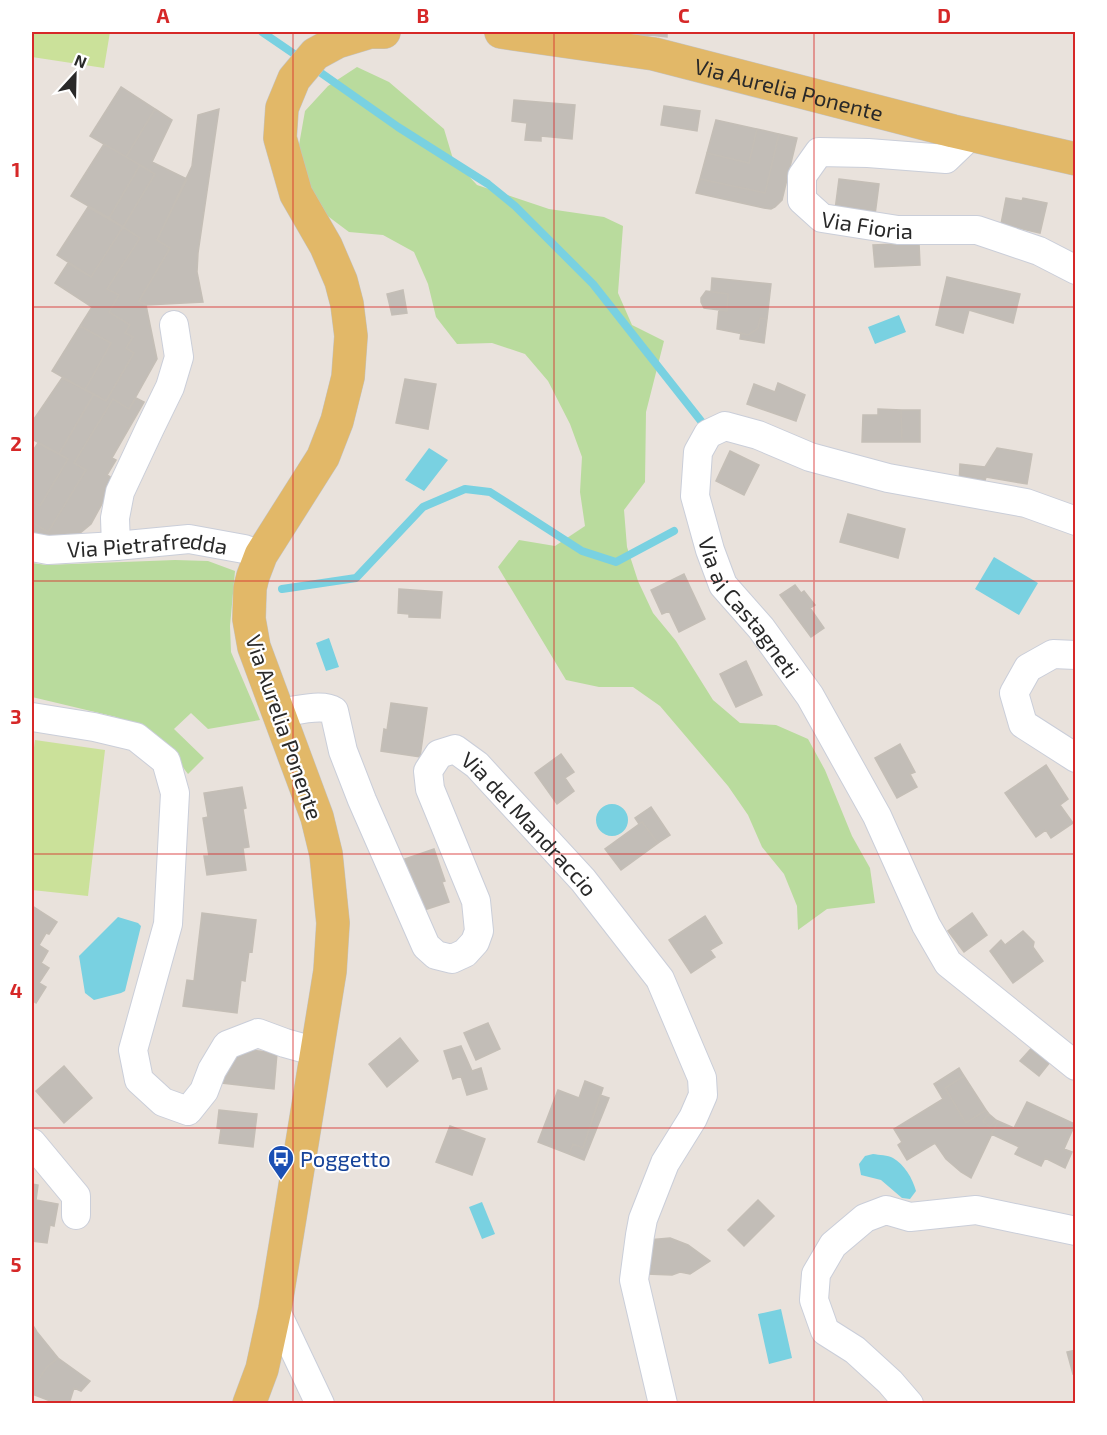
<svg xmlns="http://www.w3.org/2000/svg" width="1107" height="1435" font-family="'Exo 2',sans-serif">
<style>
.green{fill:#b9db9d}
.pitch{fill:#cbe19a}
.water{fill:#79d1e1}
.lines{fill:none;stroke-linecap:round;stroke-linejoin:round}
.stream{stroke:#79d1e1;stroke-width:8}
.building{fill:#c2bdb7;stroke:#c4beb6;stroke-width:1.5}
.minor-casing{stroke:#caced9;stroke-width:30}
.major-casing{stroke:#c3c3c3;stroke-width:34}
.minor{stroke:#fff;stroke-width:28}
.major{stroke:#e2b868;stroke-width:33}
.grid{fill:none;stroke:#d62828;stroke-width:1.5;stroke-opacity:0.55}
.labels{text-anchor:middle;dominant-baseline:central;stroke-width:4.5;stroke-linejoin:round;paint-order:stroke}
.street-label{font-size:22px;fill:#292929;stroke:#fff}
.transit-label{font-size:22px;fill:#164399;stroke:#fff;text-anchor:start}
.neatline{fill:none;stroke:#d62828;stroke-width:2}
.grid-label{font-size:20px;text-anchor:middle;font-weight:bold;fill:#d62828}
</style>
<rect width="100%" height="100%" fill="#e9e2dc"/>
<path class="green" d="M357,67L389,82L444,129L453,159L477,185L549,209L604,217L623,226L618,293L632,325L664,341L646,412L645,482L624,510L627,547L638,581L653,613L676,641L713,700L740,723L776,725L808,739L825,770L852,836L870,868L875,903L827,909L798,930L797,906L784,874L762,847L748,815L728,786L660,706L633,687H599L566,680L498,567L519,540L555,546L585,526L580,492L582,457L570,424L548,381L525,354L492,343L457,344L436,317L428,284L414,252L383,235L349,232L321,211L306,179L299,145L305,111L328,86Z
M175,560L208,561L235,571L230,626L231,652L260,720L208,729L191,713L174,729L204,758L188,774L164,742L116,717L32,697V563L46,565Z"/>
<path class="pitch" d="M32,32H110L104,68L32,57Z
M35,740L105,750L88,896L32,890V763Z"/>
<path class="water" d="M899,315L906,332L875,344L868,327Z
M429,448L448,460L424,491L405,480Z
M994,557L1038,583L1019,615L975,589Z
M329,638L339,667L326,671L316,643Z
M596 820a16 16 0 1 1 32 0a16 16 0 1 1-32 0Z
M118,917L138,923L141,926L125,991L121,993L94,1000L85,993L79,956Z
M873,1154C879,1155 888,1155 893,1158C904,1164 913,1179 916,1191L910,1199L902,1198L881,1180L861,1175L859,1164L865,1156Z
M482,1202L495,1234L482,1239L469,1207Z
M781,1309L792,1358L769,1364L758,1314Z"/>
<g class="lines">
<path class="stream" d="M262,32L303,60
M314,68L398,127L488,184L515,206L593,284L701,421
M282,589L356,578L423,507L465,489L490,492L582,551L616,562L674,531"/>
</g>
<path class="building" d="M609,32H667V37L650,35L628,37Z
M121,87L155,109L126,157L90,136Z
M514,100L575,105L572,139L541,136V141L525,140L527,123L512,121Z
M664,106L700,111L697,131L661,125Z
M155,109L172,120L152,162L187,179L157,240L170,248L139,301L146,305L157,359L129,409L113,399L74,463L86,470L48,532L32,522V501L40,506L68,459L59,454L94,394L106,401L134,353L126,348L133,337L125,333L130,325L109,312L119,295L107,289L140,238L123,227L155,174L126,157Z
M219,109L198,253L197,272L203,302L146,305L139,301L170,248L157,240L192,166L198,115Z
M716,120L757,129L749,163L707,153Z
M757,129L779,134L765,193L700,179L707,153L749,163Z
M779,134L797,138L782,200L775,207L771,209L764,208L696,193L700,179L765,193Z
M104,144L140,165L109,218L71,196Z
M140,165L155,174L123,227L109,218Z
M839,179L879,184L875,215L835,210Z
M1006,198L1022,201L1023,198L1047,203L1040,233L1001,224Z
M88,207L123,227L91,277L57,255Z
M123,227L140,238L107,289L119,295L109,312L130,325L125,333L133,337L126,348L134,353L106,401L85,390L111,343L80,326L92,307L55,283L68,263L91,277Z
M919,243L920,265L875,267L873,245Z
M947,277L1020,294L1013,323L969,310L963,333L936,325Z
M712,278L771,284L767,319L760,318L758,328L748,335L717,329L719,309L727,311L728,294L711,292Z
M403,290L407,313L392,315L387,294Z
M706,291L728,294L727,311L704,308L701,302V298Z
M760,318L767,319L764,343L740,339L741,333L748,335L758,328Z
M80,326L111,343L85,390L52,371Z
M62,378L94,394L59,454L32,439V422Z
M405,379L436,384L428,429L396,423Z
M778,383L805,395L796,421L747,404L754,384L775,392Z
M136,398L144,402L112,458L116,460L107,475L115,480L91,524L80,533L73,536H32V522L48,532L86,470L74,463L113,399L129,409Z
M878,409L901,410L902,442H862L863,415H878Z
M901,410H920V442H902Z
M38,443L68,459L40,506L32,501V452Z
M997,448L1032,454L1027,484L986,477L983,488L959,484L960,464L985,467Z
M730,451L759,465L744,495L716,481Z
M848,514L905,529L898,558L840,542Z
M684,574L705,619L679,632L669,611L662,614L651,590Z
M795,585L801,593L804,591L815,605L810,608L824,628L811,637L780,595Z
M399,589L442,592L440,618L409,617V614L398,613Z
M746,661L762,695L736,707L720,674Z
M391,703L427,708L420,757L381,751L384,729L387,730Z
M900,744L915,772L910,774L917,787L897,798L875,758Z
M561,754L574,772L565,778L574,791L557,804L535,773Z
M1046,765L1068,799L1060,805L1073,823L1051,838L1046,830L1036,837L1005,793Z
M242,787L246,808L243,809L249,847L243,848L246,870L207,875L204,856H209L203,818L208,817L204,793Z
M651,807L670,835L658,843L642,822L639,824L635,818Z
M642,822L658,843L621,870L605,849Z
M434,849L445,881L442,882L449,902L421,911L402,860Z
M32,906L57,922L49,934L46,933L39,945L48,951L41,963L49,968L39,983L46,987L36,1003L33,1001L32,1003Z
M202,913L256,920L252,952L249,951L245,981L241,980L237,1013L183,1006L187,980L194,981Z
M972,913L987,935L964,952L948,931Z
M705,916L722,943L710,950L715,957L691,973L669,940Z
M1023,931L1034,942L1033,947L1043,961L1013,983L990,951L1001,940L1005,945Z
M488,1023L500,1049L476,1060L464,1033Z
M400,1038L418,1061L387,1087L369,1064Z
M1037,1042L1054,1057L1039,1076L1020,1061Z
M461,1046L472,1071L481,1068L487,1089L467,1095L461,1076L453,1079L444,1051Z
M241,1049L277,1053L274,1089L222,1083L225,1058Z
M64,1066L92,1098L64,1123L36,1091Z
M959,1068L964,1076L945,1088L966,1123L986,1110L989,1114L983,1121L990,1127L996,1120L998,1121L971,1178L961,1172L946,1159L935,1143L907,1160L898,1145L902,1142L894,1129L943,1099L934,1084Z
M964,1076L986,1110L966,1123L945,1088Z
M585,1081L603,1088L583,1148L573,1144L569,1154L538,1142L558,1090L579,1098Z
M600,1095L609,1098L584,1160L569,1154L573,1144L583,1148Z
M1027,1102L1075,1124L1064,1149L1072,1152L1065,1168L1045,1158L1041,1166L1015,1154L1019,1147L991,1134L998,1121L1014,1128Z
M219,1110L257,1114L253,1147L219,1143L221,1129L217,1128Z
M989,1114L996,1120L990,1127L983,1121Z
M450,1126L485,1139L472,1175L436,1162Z
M32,1184L38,1185L36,1200L58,1204L54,1226L50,1225L47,1243L32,1241Z
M758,1200L774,1216L744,1246L728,1230Z
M670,1238L688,1245L710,1261L690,1274L680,1272L672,1275L647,1274L648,1240Z
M32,1324L37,1332L58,1358L47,1367L33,1387L32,1386Z
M1076,1350V1373L1073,1374L1067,1352Z
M58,1358L90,1381L81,1391L74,1388L69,1404H58L32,1394V1386L33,1387L47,1367Z"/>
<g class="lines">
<g class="minor-casing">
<g id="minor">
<path id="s1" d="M971,135L946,159L868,153L819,152L802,176V200L822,218L898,230H977L1039,251L1076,270"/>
<path id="s2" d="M1076,521L1026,503L888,478L810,457L758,435L725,426L708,434L698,452L695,496L710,550L723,585L761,628L810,696L877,816L926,925L948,963L1076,1066"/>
<path d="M116,546L115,518L120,492L150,428L170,387L179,357L174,325"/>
<path id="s3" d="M32,547L48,550L116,546L189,539L244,549L261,555"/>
<path d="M1076,655L1053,654L1028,668L1014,693L1023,724L1076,758"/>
<path id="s4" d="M279,713C294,711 322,703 334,711L343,751L362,800L426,946L436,955L452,959L465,953L475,942L479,931L476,901L430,789L428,771L439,754L455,749L477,765L583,880L660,979L702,1078L703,1095L693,1118L665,1163L643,1219L640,1235L634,1280L663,1404"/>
<path d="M32,717L94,727L136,737L166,761L175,793L168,924L133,1050L139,1080L163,1102L188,1111L204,1091L212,1070L227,1045L258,1033L285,1043L317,1052"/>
<path d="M32,1143L76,1196V1215"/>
<path d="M275,1309L320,1404"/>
<path d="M909,1404L890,1382L855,1350L825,1331L814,1300L816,1274L833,1245L865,1218L886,1210L910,1217L976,1210L1076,1231"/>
</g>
</g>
<g class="major-casing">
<g id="major">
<path id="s5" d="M501,32L654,54L953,131L1076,159"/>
<path d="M249,1404L262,1369L275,1309L330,971L333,923L326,854L317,817L254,647L249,619L250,588L253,576L261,555L323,457L337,421L348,377L351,336L347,304L341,281L326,246L296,194L280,138L282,108L294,79L315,54L337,42L370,32H384"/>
</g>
</g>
<use href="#minor" class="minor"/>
<use href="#major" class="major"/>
</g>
<path class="grid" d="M293,32V1404M554,32V1404M814,32V1404M32,307H1076M32,581H1076M32,854H1076M32,1128H1076"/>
<defs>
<g id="bus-pin" transform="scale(1.35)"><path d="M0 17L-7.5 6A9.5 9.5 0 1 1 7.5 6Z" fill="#1a4fb4" stroke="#fff"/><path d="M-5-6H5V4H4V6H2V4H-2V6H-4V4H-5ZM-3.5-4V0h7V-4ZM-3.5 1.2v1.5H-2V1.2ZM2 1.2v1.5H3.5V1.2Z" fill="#fff"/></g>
</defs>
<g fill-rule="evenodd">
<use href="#bus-pin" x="281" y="1158"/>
</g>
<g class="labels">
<g class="street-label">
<text stroke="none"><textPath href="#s5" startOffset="294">Via Aurelia Ponente</textPath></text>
<text stroke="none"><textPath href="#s1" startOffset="288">Via Fioria</textPath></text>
<text stroke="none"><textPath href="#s3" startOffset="116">Via Pietrafredda</textPath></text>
<text stroke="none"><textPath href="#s2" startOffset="574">Via ai Castagneti</textPath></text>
<text transform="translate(285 727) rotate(71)">Via Aurelia Ponente</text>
<text stroke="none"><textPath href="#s4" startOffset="692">Via del Mandraccio</textPath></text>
</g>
<g class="transit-label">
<text x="300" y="1158">Poggetto</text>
</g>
</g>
<rect width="1107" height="1435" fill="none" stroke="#ffffff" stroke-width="66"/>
<g transform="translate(75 75) rotate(22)" stroke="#ffffff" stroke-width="4.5" paint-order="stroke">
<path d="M0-4.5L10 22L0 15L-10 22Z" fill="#292929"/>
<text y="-9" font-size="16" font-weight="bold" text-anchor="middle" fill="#292929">N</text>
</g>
<rect x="33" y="33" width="1041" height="1369" class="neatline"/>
<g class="grid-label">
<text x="163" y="23">A</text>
<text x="423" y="23">B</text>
<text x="684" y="23">C</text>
<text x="944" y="23">D</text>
<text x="16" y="177">1</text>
<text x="16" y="451">2</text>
<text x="16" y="724">3</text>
<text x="16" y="998">4</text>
<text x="16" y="1272">5</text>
</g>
</svg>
